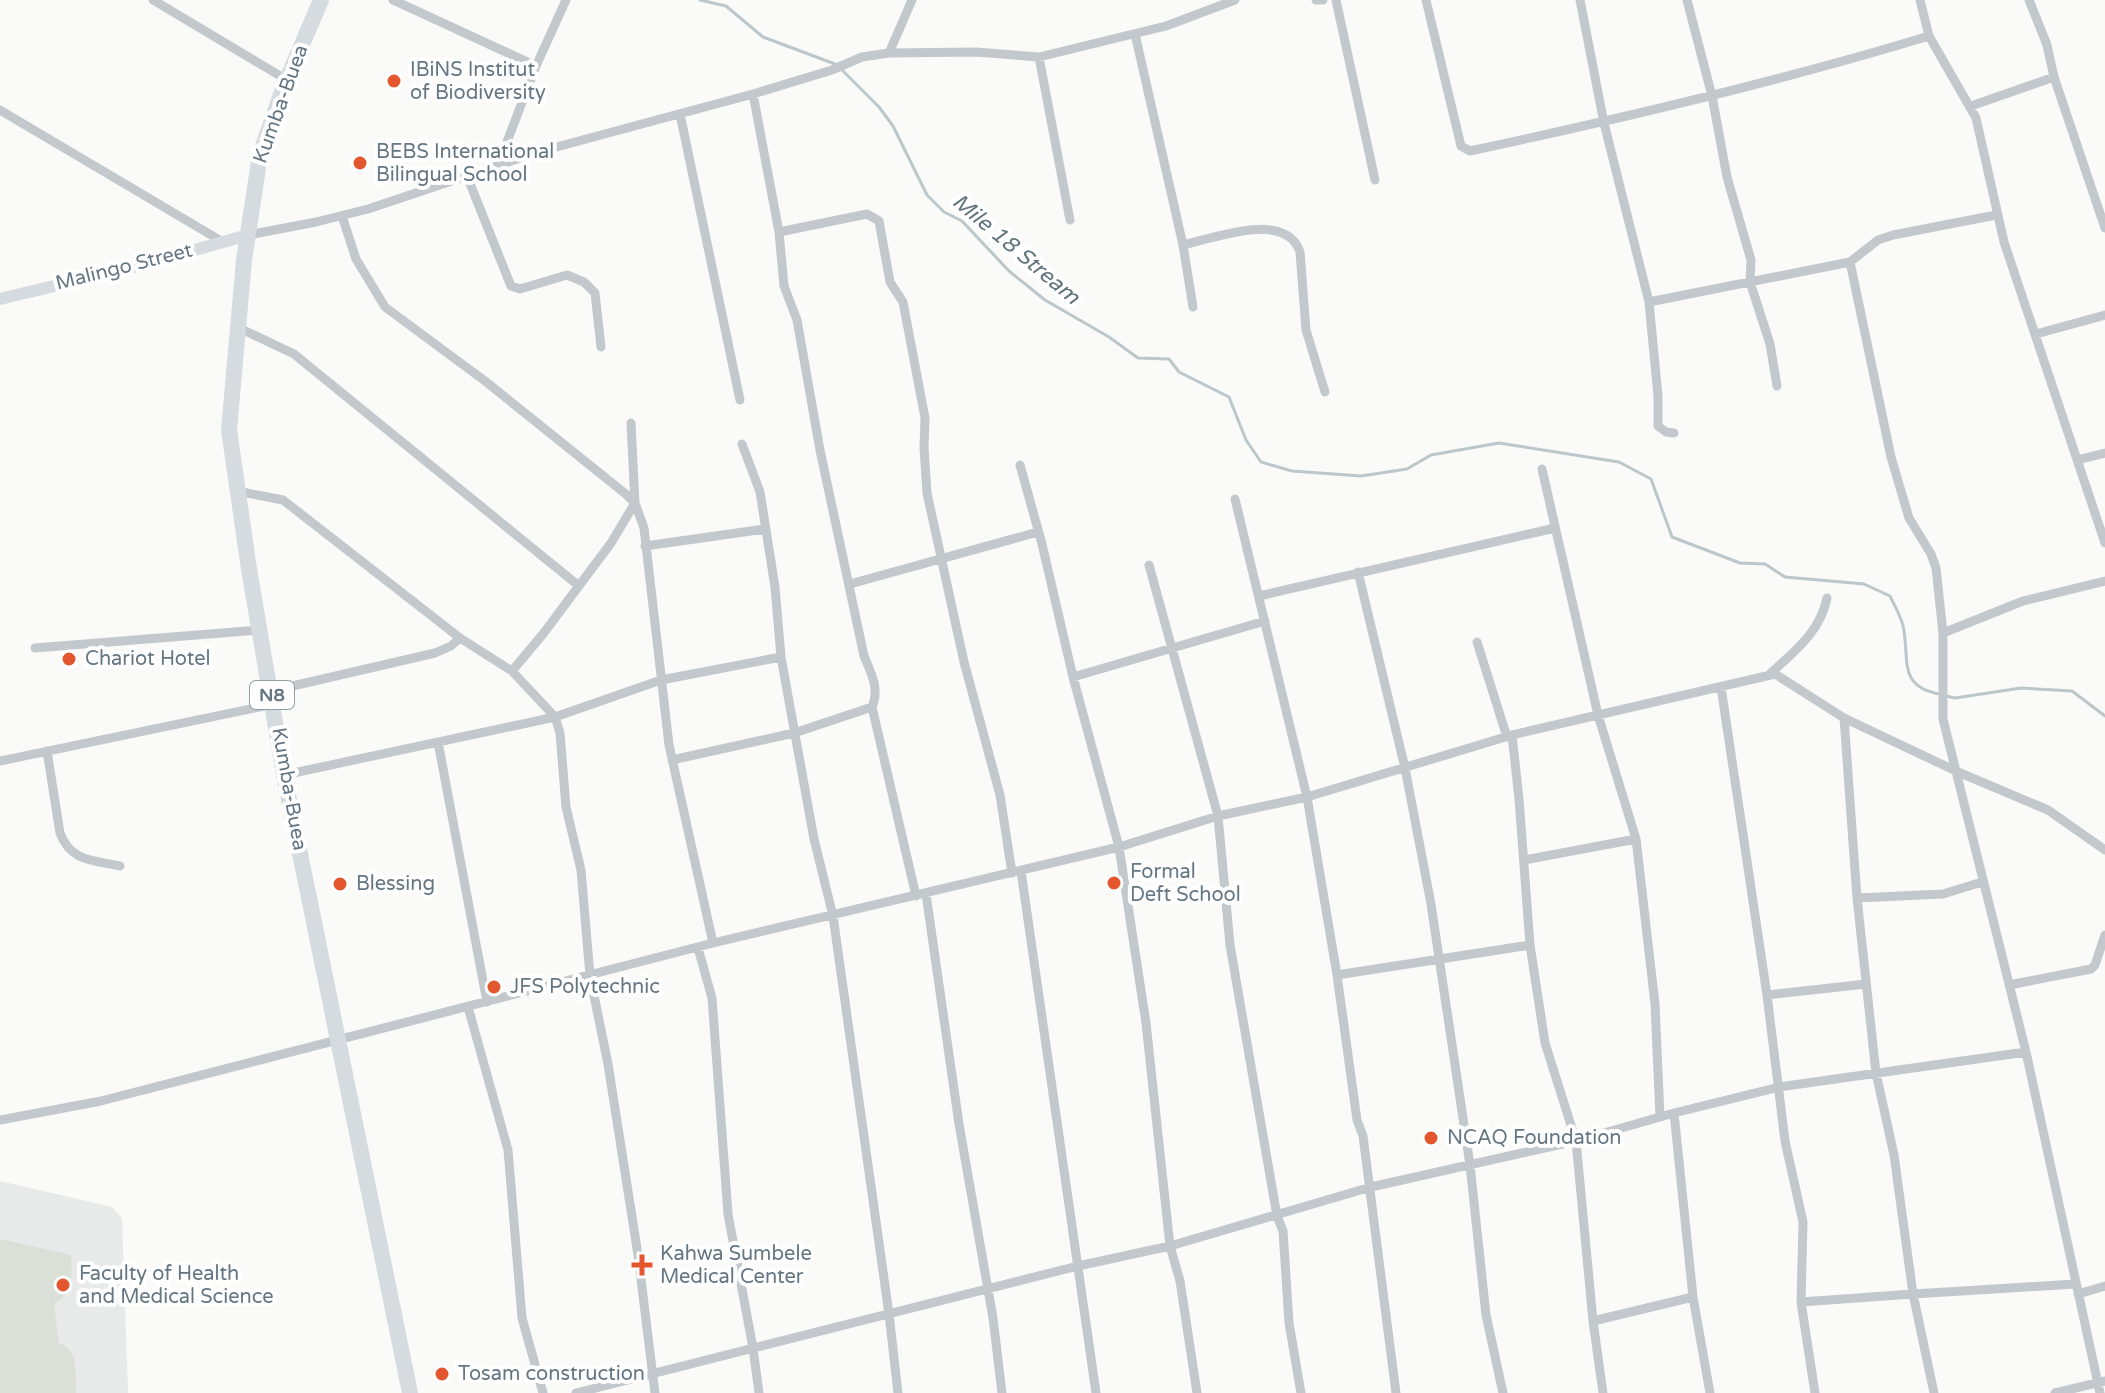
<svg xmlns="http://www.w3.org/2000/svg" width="2105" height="1393" font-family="'Varela Round',sans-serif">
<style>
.built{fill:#e8e9e9}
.green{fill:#dadfd7}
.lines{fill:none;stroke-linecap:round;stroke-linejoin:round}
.stream{stroke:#bbc7cb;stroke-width:3}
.street{stroke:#c3c8cc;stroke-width:9}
.secondary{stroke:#d6dbdf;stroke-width:12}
.highway{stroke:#d6dbdf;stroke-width:16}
.poi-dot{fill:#e4572e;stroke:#fff;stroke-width:3}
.labels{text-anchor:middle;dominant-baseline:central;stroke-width:8;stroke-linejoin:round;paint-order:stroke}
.shield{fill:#fff;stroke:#939fa8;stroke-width:2}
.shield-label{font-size:18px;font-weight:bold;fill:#657683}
.poi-label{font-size:20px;fill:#657683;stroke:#fff;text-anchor:start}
.street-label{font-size:20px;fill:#657683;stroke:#fff}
.water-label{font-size:22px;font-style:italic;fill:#60757c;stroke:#fff}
</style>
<rect width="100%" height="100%" fill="#fafaf8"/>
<path class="built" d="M0,1181L112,1207L122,1218L128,1393H0Z"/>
<path class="green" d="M0,1239L71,1255C72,1277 74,1291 54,1304L59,1343C80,1351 75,1373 76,1393H0Z"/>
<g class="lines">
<path class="stream" d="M700,0L726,6L763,37L835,64
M841,69L879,107L893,126L927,195L944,212L962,221L1009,271L1045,300L1109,337L1138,358L1169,359L1179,372L1229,397L1246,440L1261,462L1292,471L1361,476L1407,469L1431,455L1499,443L1619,462L1651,479L1672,537L1740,563L1765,564L1785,577L1864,584L1890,596C1895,607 1903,619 1904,631C1909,662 1899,686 1939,694
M1946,696L1955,698L2021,688L2072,691L2105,716"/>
<path class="street" d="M153,0L287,80
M393,0L536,66
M1316,0H1323
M1336,0L1375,180
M1426,0L1461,146L1470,151C1624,118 1778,82 1929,36
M1580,0L1604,123L1649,302L1658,396V426L1666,432L1674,433
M1687,0L1712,96L1727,177L1751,260L1750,282L1770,344L1777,386
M1920,0L1929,36L1976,118L2004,242L2105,543
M2029,0L2047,45L2054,77L2105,228
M1135,34L1183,245L1193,307
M889,53L912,0
M1039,57L1070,220
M753,94L779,232L784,286L797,320L820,450L864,656C871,673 880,689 872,707L916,896
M1971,106L2054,77
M0,110L223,242
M680,114L740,400
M498,165L536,66L566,0
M467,176L511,286L520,289L567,275L584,282L595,293L601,347
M342,216L356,259L385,307L485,381L627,495L635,503L644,528L669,745L713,943
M779,232L867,214L879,221L890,282L903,302L925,418L924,448L927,493L964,662L1000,795L1012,873
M248,235L316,222L368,209L538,152L753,94L832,70L862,57L889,53L976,52L1039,57L1166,26L1235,0
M1183,245C1214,238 1286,210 1300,252L1306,330L1325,392
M1850,262L1891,457L1909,518L1931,554L1936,568L1943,633
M1649,302L1850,262L1878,240L1893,235L1996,215
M237,327L294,354L579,586
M2036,334L2105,315
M742,444L760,492L775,587L781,657L814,839L833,916L889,1314L898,1393
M2077,460L2105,453
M1020,465L1042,544L1073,677L1119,847L1146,1023L1170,1246L1180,1281L1197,1393
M1542,469L1598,715L1636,839L1655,1004L1660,1117
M237,491L283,500L460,638L512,671L555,717L560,733L566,807L581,870L590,976L608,1064L638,1255L655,1393
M1235,499L1307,797L1337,975L1357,1120L1363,1136L1396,1393
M645,546L765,529
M1149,565L1218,816L1230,945L1277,1216L1283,1231L1289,1323L1301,1393
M1358,572L1405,768L1431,904L1470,1165L1486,1315L1503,1393
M850,584L1038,532
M1259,596L1555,528
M1477,642L1507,737
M35,648L260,630
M512,671L543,634L611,543L635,503L631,423
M1769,675C1793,652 1820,633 1827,598
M1073,677L1265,621
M1721,687L1767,995L1785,1141L1803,1222L1801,1302L1815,1393
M271,691L435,653L451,646L460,638
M1512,735L1519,799L1530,945L1545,1043L1576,1141L1593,1321L1603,1393
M438,742L487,1002
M47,751L60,833C71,862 93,860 120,866
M672,760L794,733L872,707
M0,761L274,704
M284,775L555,717L661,680L781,657
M1524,860L1636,839
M1021,871L1096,1393
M926,894L959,1124L993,1318L1002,1393
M1857,898L1943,894L1982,882
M698,948L712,998L728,1214L753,1348L759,1393
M1337,975L1530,945
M2009,985L2091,969L2095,965L2105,935
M1767,995L1866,984
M468,1007L508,1150L522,1318L543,1393
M1674,1113L1693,1297L1710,1393
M0,1120L101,1101L713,943L1119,847L1218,816L1307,797L1512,735L1775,674L1844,718L1958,772L2048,810L2105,850
M2078,1294L2105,1286
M1801,1302L1913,1294L1894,1155L1876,1073L1857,898L1844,718
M1593,1321L1693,1297
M576,1393L1078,1266L1170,1246L1371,1187L1576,1141L1674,1113L1779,1087L2026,1052
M1934,1393L1913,1294L2075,1284
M2055,1393L2105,1381
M2100,1393L2026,1052L1943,719V633L2023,601L2105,581"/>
<path class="secondary" d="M0,299L138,266L248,235"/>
<path class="highway" d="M321,0L283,89L260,155L244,260L229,430L249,569L284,775L410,1393"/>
</g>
<g class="poi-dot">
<circle cx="394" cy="81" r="8"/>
<circle cx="360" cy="163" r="8"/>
<circle cx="69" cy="659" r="8"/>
<circle cx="1114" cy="883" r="8"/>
<circle cx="340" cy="884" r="8"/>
<circle cx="494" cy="987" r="8"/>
<circle cx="1431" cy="1138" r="8"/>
<path d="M638 1253h8v8h8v8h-8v8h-8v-8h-8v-8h8z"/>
<circle cx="63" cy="1285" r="8"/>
<circle cx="442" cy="1374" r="8"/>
</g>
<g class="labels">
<rect class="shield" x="250" y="681" width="44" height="28" rx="6"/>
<g class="shield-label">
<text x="272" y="695">N8</text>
</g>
<g class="poi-label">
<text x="410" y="70">IBiNS Institut<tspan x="410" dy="23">of Biodiversity</tspan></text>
<text x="376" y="152">BEBS International<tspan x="376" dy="23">Bilingual School</tspan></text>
<text x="85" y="659">Chariot Hotel</text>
<text x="1130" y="872">Formal<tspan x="1130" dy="23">Deft School</tspan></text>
<text x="356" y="884">Blessing</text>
<text x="510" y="987">JFS Polytechnic</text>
<text x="1447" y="1138">NCAQ Foundation</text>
<text x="660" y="1254">Kahwa Sumbele<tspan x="660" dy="23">Medical Center</tspan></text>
<text x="79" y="1274">Faculty of Health<tspan x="79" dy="23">and Medical Science</tspan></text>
<text x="458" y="1374">Tosam construction</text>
</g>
<g class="street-label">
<text transform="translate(281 104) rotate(-70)">Kumba-Buea</text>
<text transform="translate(124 267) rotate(-14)">Malingo Street</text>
<text transform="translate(289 789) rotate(80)">Kumba-Buea</text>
</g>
<g class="water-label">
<text transform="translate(1016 249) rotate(40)">Mile 18 Stream</text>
</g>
</g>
</svg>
